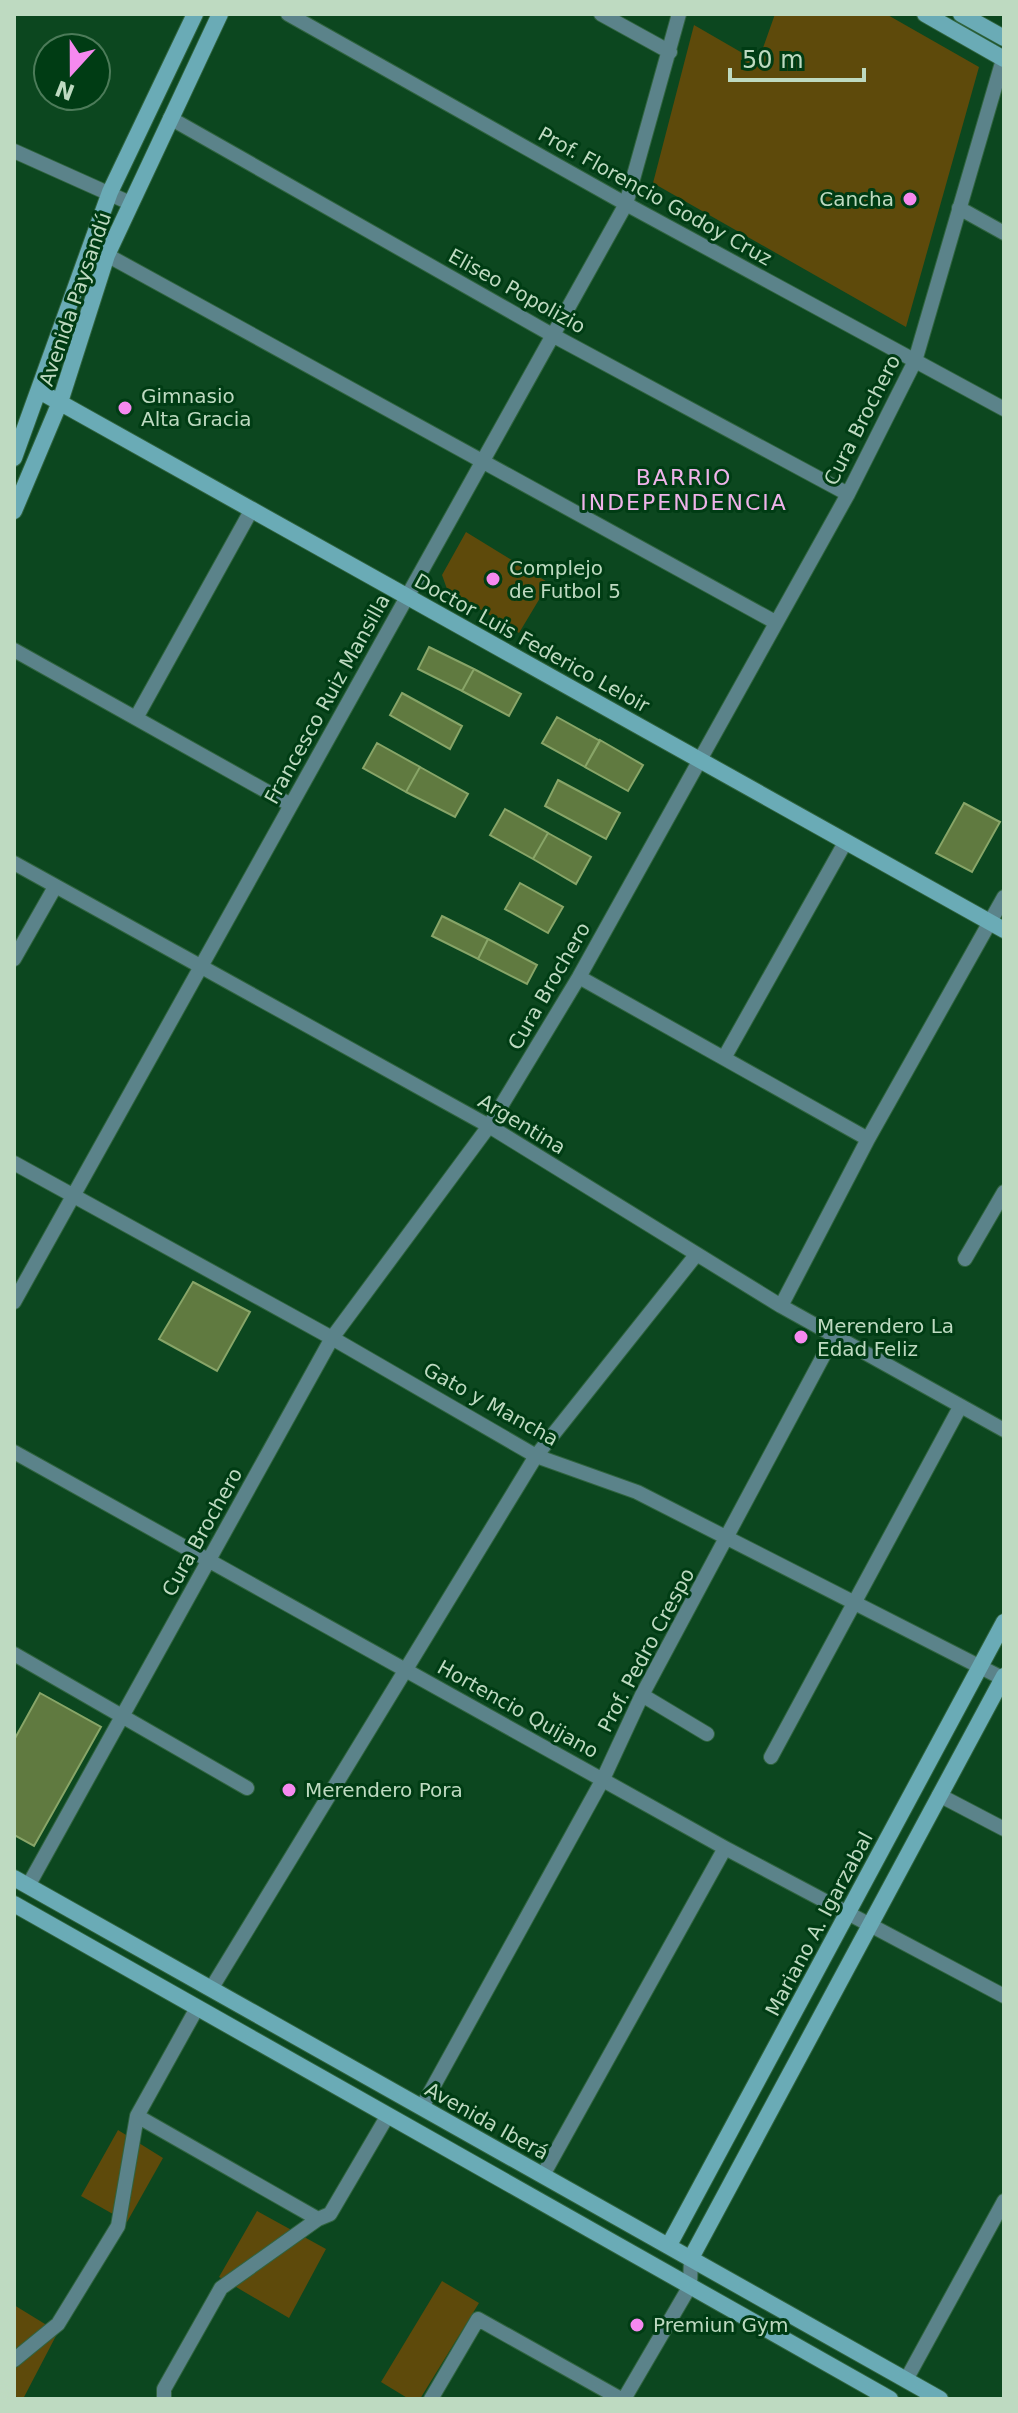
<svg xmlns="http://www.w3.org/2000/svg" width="1018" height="2413" font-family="'DejaVu Sans',sans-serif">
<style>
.green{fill:#5e4a0b}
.building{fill:#607a40;stroke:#88a568;stroke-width:2}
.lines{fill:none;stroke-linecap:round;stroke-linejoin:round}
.street-casing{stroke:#30643f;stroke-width:16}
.secondary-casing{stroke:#30643f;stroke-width:18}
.street{stroke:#5b838a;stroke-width:14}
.secondary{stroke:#6aabb6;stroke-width:16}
.poi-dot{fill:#f589ef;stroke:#003c14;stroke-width:3}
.labels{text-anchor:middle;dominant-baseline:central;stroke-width:6;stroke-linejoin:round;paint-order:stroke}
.street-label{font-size:20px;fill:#bedac1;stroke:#003c14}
.poi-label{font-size:20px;fill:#bedac1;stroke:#003c14;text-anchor:start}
.neighbourhood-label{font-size:22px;letter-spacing:2px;fill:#efb3ea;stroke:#003c14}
</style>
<rect width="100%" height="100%" fill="#0c471f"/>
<path class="green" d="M775,14H886L979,67L906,327L653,183L694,25L758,62Z
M466,532L549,583L519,633L447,589L442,575Z
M118,2130L163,2158L127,2222L81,2196Z
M257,2211L326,2249L289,2318L219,2277Z
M442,2281L479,2303L420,2399H409L381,2382Z
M14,2305L58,2332L23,2399L14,2396Z"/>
<path class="building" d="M429,647L474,669L462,691L418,669Z
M474,669L521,694L509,716L462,691Z
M402,693L462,726L450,749L390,715Z
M557,717L600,741L585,767L542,743Z
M600,740L643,765L628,791L585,767Z
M377,743L420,767L406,792L363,768Z
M420,767L468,794L455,817L406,792Z
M558,780L620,813L606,839L545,806Z
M964,803L1000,822L972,872L936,853Z
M505,809L548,833L533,859L490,835Z
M548,833L591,857L576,884L533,859Z
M520,883L563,907L548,933L505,909Z
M442,916L488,939L478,959L432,936Z
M488,939L537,965L527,984L478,959Z
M193,1282L250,1312L217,1371L159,1339Z
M40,1693L101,1727L34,1846L14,1835V1740Z"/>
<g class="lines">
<g class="street-casing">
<path id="street" d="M288,14L626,204L1004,409
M601,14L670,52
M170,118L554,336L848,494
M14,151L130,203
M959,208L1004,233
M107,255L775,622
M14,650L291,805
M136,718L252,509
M14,863L489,1126L781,1306L1004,1430
M14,959L55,887
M579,977L868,1139
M724,1058L846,841
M14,1163L332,1338L536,1456L637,1492L1004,1679
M965,1259L1004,1192
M14,1302L626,204L679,14
M781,1306L868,1139L1004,897
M14,1452L725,1848L1004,1996
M14,1654L247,1788
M642,1695L707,1734
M771,1757L960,1407
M939,1795L1004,1829
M28,1886L332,1338L489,1126L579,977L848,494L915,361L1004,56
M211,1989L536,1456L696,1255
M197,2008L137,2116L318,2219L330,2214L388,2115
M422,2107L603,1779L642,1695L834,1336
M543,2175L725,1848
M14,2360L58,2324L118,2226L137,2116
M906,2380L1004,2201
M164,2399V2389L221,2288L318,2219
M431,2399L478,2319L621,2399
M624,2399L690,2286L691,2258"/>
</g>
<g class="secondary-casing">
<path id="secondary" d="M925,14L1004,59
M961,14L1004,38
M41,392L1004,930
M14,458L110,192L195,14
M14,511L60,402L107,255L220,14
M14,1878L940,2399
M14,1904L890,2399
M669,2245L1004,1622
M691,2258L1004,1676"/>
</g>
<use href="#street" class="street"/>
<use href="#secondary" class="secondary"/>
</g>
<g class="poi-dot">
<circle cx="910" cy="199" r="8"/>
<circle cx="125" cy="408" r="8"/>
<circle cx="493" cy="579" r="8"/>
<circle cx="801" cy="1337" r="8"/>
<circle cx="289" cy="1790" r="8"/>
<circle cx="637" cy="2325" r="8"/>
</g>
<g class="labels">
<g class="street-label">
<text transform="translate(655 196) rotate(29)">Prof. Florencio Godoy Cruz</text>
<text transform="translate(517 291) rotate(29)">Eliseo Popolizio</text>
<text transform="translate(75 299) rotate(-71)">Avenida Paysandú</text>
<text transform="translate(862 420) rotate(-63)">Cura Brochero</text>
<text transform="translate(532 643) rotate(29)">Doctor Luis Federico Leloir</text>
<text transform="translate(327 699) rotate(-61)">Francesco Ruiz Mansilla</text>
<text transform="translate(549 986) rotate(-60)">Cura Brochero</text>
<text transform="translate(522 1124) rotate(31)">Argentina</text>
<text transform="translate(491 1404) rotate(29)">Gato y Mancha</text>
<text transform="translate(202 1532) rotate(-61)">Cura Brochero</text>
<text transform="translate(646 1650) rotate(-62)">Prof. Pedro Crespo</text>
<text transform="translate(518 1709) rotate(29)">Hortencio Quijano</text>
<text transform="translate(819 1924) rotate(-62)">Mariano A. Igarzabal</text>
<text transform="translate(487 2121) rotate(29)">Avenida Iberá</text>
</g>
<g class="poi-label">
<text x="894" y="199" text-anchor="end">Cancha</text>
<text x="141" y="396">Gimnasio<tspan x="141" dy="23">Alta Gracia</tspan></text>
<text x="509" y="568">Complejo<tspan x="509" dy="23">de Futbol 5</tspan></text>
<text x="817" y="1326">Merendero La<tspan x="817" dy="23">Edad Feliz</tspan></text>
<text x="305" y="1790">Merendero Pora</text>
<text x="653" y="2325">Premiun Gym</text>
</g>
<g class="neighbourhood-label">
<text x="684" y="477">BARRIO<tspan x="684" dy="25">INDEPENDENCIA</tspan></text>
</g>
</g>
<rect width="1018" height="2413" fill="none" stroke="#bedac1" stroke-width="32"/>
<g transform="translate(72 72) rotate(201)"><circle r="38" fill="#003c14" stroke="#4c7b59" stroke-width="2"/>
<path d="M0-6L14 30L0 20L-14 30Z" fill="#f589ef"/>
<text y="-12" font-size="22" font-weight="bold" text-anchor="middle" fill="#bedac1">N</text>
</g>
<path d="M730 68v12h134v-12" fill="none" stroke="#bedac1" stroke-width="4"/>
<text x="742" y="68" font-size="24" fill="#bedac1" stroke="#003c14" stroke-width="6" paint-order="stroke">50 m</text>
</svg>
